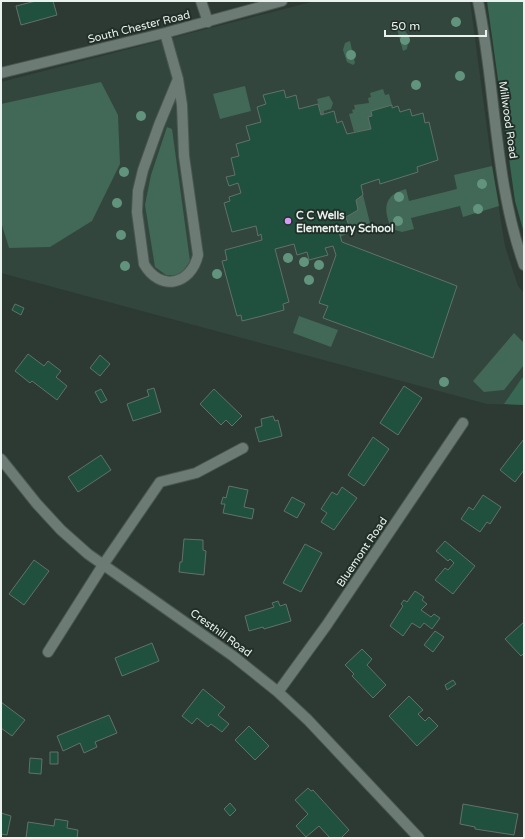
<svg xmlns="http://www.w3.org/2000/svg" width="525" height="839" font-family="'Varela Round',sans-serif">
<style>
.built{fill:#32463d}
.green{fill:#426857}
.forest{fill:#386854}
.building{fill:#20513e;stroke:#62716a}
.lines{fill:none;stroke-linecap:round;stroke-linejoin:round}
.minor-casing{stroke:#4b5752;stroke-width:12}
.minor{stroke:#6c7c74;stroke-width:10}
.tree{fill:#61937d}
.poi-dot{fill:#d99af7;stroke:#222f29;stroke-width:1.5}
.labels{text-anchor:middle;dominant-baseline:central;stroke-width:4;stroke-linejoin:round;paint-order:stroke}
.street-label{font-size:11px;fill:#e9f2ee;stroke:#222f29}
.poi-label{font-size:11px;font-weight:bold;fill:#e9f2ee;stroke:#222f29;text-anchor:start}
</style>
<rect width="100%" height="100%" fill="#2c3a33"/>
<path class="built" d="M315,1H470L492,166L505,246L518,286L524,293V405L487,404L1,273V82Z"/>
<path class="green" d="M402,27L409,36L407,49L403,51L397,29Z
M350,41L355,63L353,65L347,62L343,50L345,43Z
M101,82L118,115L120,164L92,221L50,247L9,248L1,222V104Z
M245,86L251,111L220,119L213,94Z
M383,89L385,95L389,94L392,105L371,111L372,116L368,118L371,129L354,132L349,114L353,113L352,110L355,109L354,105L369,103L368,98L371,97L370,93Z
M329,96L333,103L331,109L324,111V114L321,115L317,99Z
M167,127L172,129L190,261L180,276L166,275L155,267L145,205L151,175Z
M492,166L499,206L463,217L460,206L411,218L414,229L402,232L392,229C382,210 384,194 406,189L409,201L457,189L454,175Z
M363,195L370,223L340,237L339,232L349,229L346,217L358,210L356,200Z
M299,316L338,330L331,347L293,333Z
M514,333L524,343V365L504,390L484,392L473,381Z"/>
<path class="forest" d="M487,1H524V233L515,201Z
M522,378H524V405L504,404Z"/>
<path class="building" d="M36,1H53L57,15L21,25L16,6Z
M284,90L286,98L296,95L299,109L318,104L321,115L334,111L337,123L342,121L347,134L371,129L368,117L372,116L371,111L392,105V108L398,106L400,112L410,109L412,116L423,113L425,123L429,122L438,160L417,167L418,172L380,184L379,179L361,185L363,195L356,200L358,210L346,217L350,229L339,232L342,242L457,286L433,358L323,318L328,306L319,303L336,255L333,246L325,248L328,255L309,260L307,252L297,255L294,244L275,249L289,302L283,304L284,310L262,316L242,321L241,315L237,316L222,261L227,260L225,250L262,240L261,234L258,236L256,226L232,232L224,203L230,201L229,197L241,193L238,183L229,186L226,177L235,175L231,158L239,156L236,144L250,140L246,126L261,122L257,107L266,104L263,95Z
M15,304L24,308L21,315L12,310Z
M28,354L44,366L48,361L61,371L56,377L67,386L57,400L32,381L30,383L15,371Z
M100,355L110,364L100,376L90,368Z
M404,386L422,398L398,435L380,423Z
M154,388L161,412L133,421L127,404L149,396L147,390Z
M101,389L107,400L101,403L95,392Z
M214,389L242,416L232,426L226,420L221,425L200,404Z
M273,416L275,421L278,420L282,436L259,442L255,428L262,426L261,419Z
M373,437L389,449L364,486L348,475Z
M524,439V470L515,482L500,470Z
M101,455L111,470L78,492L68,477Z
M229,486L248,490L244,507L254,509L252,519L223,513L225,504H221L223,497L226,498Z
M342,487L357,498L334,530L321,522L327,513L321,509L332,492L337,495Z
M483,495L501,507L490,524L487,522L480,532L461,519L469,507L473,510Z
M292,497L305,504L297,518L284,511Z
M184,539L203,540V550L206,551L204,575L179,572L180,562H182Z
M445,541L475,566L453,594L435,580L445,568L448,570L454,563L450,559L448,561L436,551Z
M305,544L322,553L301,592L283,583Z
M34,560L49,571L24,605L9,594Z
M415,591L424,597L422,600L427,604L421,610L431,617L434,614L440,618L432,629L424,623L420,628L412,623L403,636L390,626L403,606L401,604L404,600L407,602Z
M278,601L280,606L286,604L291,621L264,629L263,627L249,631L245,616L274,607L272,603Z
M524,622V653L521,656L505,639Z
M435,631L444,637L433,652L424,645Z
M152,643L159,661L122,676L115,658Z
M362,649L372,659L367,665L386,685L373,698L352,676L354,674L345,665Z
M453,680L456,684L447,690L445,685Z
M203,689L225,707L218,715L229,724L222,732L211,724L208,727L197,718L192,724L182,716Z
M409,696L423,710L418,714L425,721L429,717L438,726L417,746L389,716Z
M1,702L25,720L12,736L1,728Z
M109,715L117,733L95,742L97,747L84,753L80,743L63,751L57,736Z
M249,726L269,746L255,760L235,740Z
M50,752H58V764H50Z
M30,758L42,759L41,774L29,773Z
M308,788L311,791L313,790L349,830L341,838H330L319,826L306,837L296,826L308,814L295,800Z
M230,803L236,810L230,816L224,809Z
M463,804L518,814L514,835L475,829V827L460,824Z
M1,813L11,816L7,835L1,834Z
M55,819L68,821L67,828L78,830L77,838H26L28,822L54,826Z"/>
<g class="lines">
<g class="minor-casing">
<path id="minor" d="M201,1L208,22
M478,1C496,88 494,181 524,265
M165,33L178,79L182,105L184,156L198,255C191,285 160,292 144,264L137,212L138,191L143,170L159,125L178,79
M1,73L165,33L282,1
M1,459L37,504L61,530L88,554L233,656L278,692L308,720L419,838
M48,652L103,565L160,482L196,473L243,448
M278,692L326,626L463,423"/>
</g>
<use href="#minor" class="minor"/>
</g>
<g class="tree">
<circle cx="456" cy="22" r="5"/>
<circle cx="405" cy="40" r="5"/>
<circle cx="351" cy="55" r="5"/>
<circle cx="460" cy="76" r="5"/>
<circle cx="416" cy="85" r="5"/>
<circle cx="141" cy="116" r="5"/>
<circle cx="124" cy="172" r="5"/>
<circle cx="482" cy="184" r="5"/>
<circle cx="399" cy="197" r="5"/>
<circle cx="117" cy="203" r="5"/>
<circle cx="478" cy="209" r="5"/>
<circle cx="398" cy="221" r="5"/>
<circle cx="121" cy="235" r="5"/>
<circle cx="288" cy="258" r="5"/>
<circle cx="304" cy="262" r="5"/>
<circle cx="319" cy="265" r="5"/>
<circle cx="125" cy="266" r="5"/>
<circle cx="217" cy="274" r="5"/>
<circle cx="309" cy="280" r="5"/>
<circle cx="444" cy="382" r="5"/>
</g>
<circle class="poi-dot" cx="288" cy="221" r="4"/>
<g class="labels">
<g class="street-label">
<text transform="translate(139 27) rotate(-14)">South Chester Road</text>
<text transform="translate(508 120) rotate(82)">Millwood Road</text>
<text transform="translate(362 552) rotate(-56)">Bluemont Road</text>
<text transform="translate(221 633) rotate(36)">Cresthill Road</text>
</g>
<g class="poi-label">
<text x="296" y="215">C C Wells<tspan x="296" dy="13">Elementary School</tspan></text>
</g>
</g>
<rect width="525" height="839" fill="none" stroke="#e9f2ee" stroke-width="4"/>
<path d="M385 30v6h101v-6" fill="none" stroke="#e9f2ee" stroke-width="2"/>
<text x="391" y="30" font-size="12" fill="#e9f2ee" stroke="#222f29" stroke-width="3" paint-order="stroke">50 m</text>
</svg>
